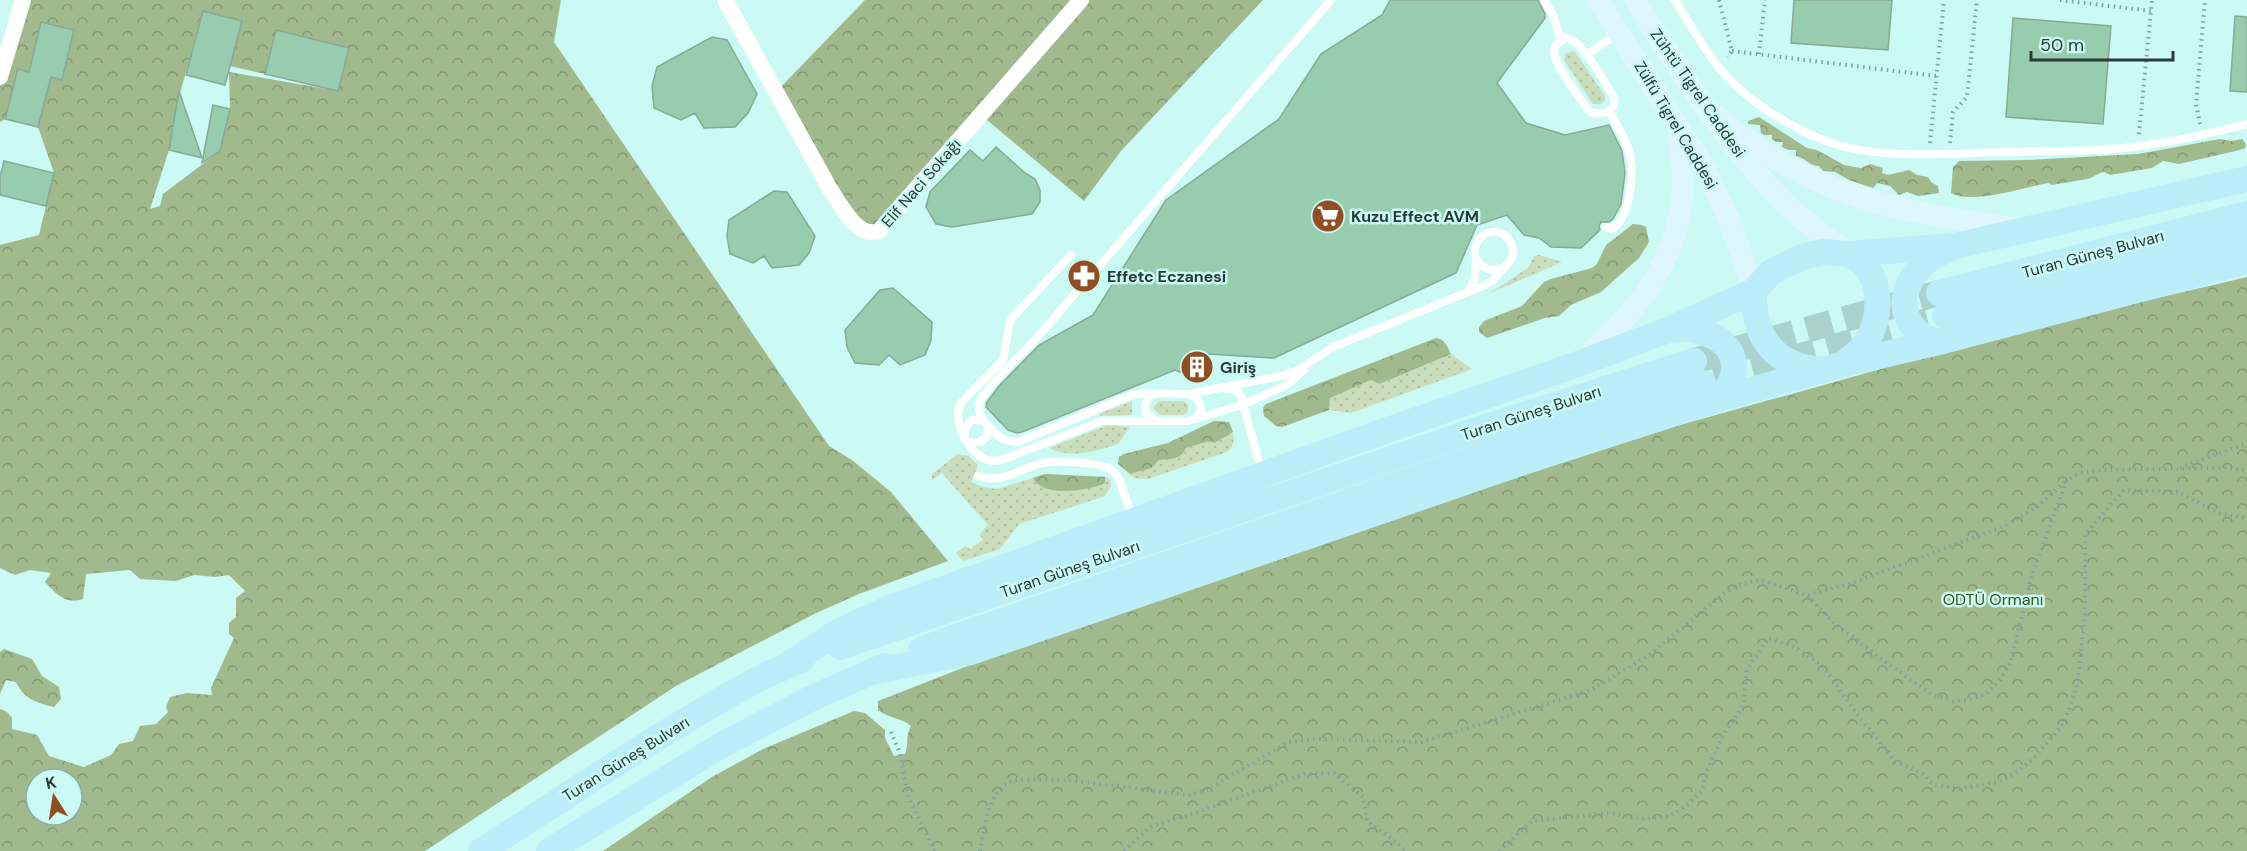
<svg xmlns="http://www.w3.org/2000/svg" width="2247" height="851" font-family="'DM Sans',sans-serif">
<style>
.grass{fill:url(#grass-dots)}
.forest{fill:url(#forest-crowns);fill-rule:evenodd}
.building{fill:#98ccae;stroke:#87a995;stroke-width:1.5}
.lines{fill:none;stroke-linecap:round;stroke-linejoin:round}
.primary-tunnel{stroke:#abd3ce;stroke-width:26;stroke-dasharray:26 13;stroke-linecap:butt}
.path{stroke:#80a09c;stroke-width:4;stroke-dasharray:1.5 4.5;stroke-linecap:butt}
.service{stroke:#fff;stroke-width:8}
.minor{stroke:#fff;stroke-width:16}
.secondary{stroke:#def7fc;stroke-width:22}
.primary{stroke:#bceefa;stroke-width:26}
.labels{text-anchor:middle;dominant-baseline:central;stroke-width:5;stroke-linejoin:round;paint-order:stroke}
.street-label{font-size:16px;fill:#293b39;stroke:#cbf9f3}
.poi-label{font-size:16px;font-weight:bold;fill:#293b39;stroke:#cbf9f3;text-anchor:start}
.park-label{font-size:16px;fill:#375615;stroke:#cbf9f3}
</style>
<defs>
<pattern id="grass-dots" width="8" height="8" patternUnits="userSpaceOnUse" patternTransform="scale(1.5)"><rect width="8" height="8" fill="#caddbc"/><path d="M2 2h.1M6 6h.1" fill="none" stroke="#aebfa2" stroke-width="1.8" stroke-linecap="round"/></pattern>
<pattern id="forest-crowns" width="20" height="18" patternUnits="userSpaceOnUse" patternTransform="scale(1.5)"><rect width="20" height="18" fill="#a0ba8d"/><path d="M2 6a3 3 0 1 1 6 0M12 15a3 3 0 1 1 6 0" fill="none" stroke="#829874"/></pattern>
</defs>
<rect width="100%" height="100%" fill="#cbf9f3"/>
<path class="grass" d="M1573,51L1576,53L1605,96V100L1601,104H1593L1564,60L1565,54Z
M1539,255L1562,262L1490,293L1528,268L1534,256Z
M1451,354L1472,369L1351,413L1329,410L1330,398L1371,379L1381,384Z
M1132,401V415L1100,416L1099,414Z
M1159,401H1183L1188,405V411L1183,415H1160L1153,408Z
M1214,421H1225L1231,426C1234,435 1236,446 1227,452L1148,479L1134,478L1118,464L1119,457L1124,454L1168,443Z
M1108,425L1130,427L1118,444C1097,451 1071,459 1049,448Z
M958,454L969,456L978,465L971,482L983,487L997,489L1045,474L1105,477L1110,479L1111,486L1105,496L1019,524L1000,549L963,561L956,553L965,546L970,549L983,540L980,534L988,525L942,473L932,480V474Z"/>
<path class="forest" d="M23,0H561L554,42L829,446L852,460L891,492L948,561L859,594L814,614L676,686L425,851H0V709L7,712L12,718V729L37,735L49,756L84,767L111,755L119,744L133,741L140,726L156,724L168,712L166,707L170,697L187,693L212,695L211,688L234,638L229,634V623L236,617V598L245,591L229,575L215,577L194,575L176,581L140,579L130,570L86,574L83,599C66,605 56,594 45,582L51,573L30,570L15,575L0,568V245L39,235L54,173L38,127L51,77L62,80L74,30L41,22L29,72L18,69L5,119L0,122V77ZM203,11L242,21L230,66L265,74L276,30L349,48L338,91L229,72L230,109L220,151L163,194L160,206L150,209L169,150L177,104ZM36,779H72V815H36Z
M865,0H1263L1121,151L1084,201L981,115L879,231L859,227L776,92Z
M1759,117L1807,148L1817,150L1844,165L1861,168L1870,164L1883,168L1882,173L1888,175L1909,170L1917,175L1928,177L1931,182L1938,186L1939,193L1918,196L1907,192L1899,195L1890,186L1877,183L1873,188L1849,180L1835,172L1823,171L1819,166C1809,166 1806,158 1796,156V150H1789L1782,147L1783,142H1776L1772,139V135H1764L1761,133L1760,125L1748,124V121Z
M2220,139L2231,141L2242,139L2246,144L2245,148L2240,150L2179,164L2163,161L2152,168L2110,175L2104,172C2097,173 2093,178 2087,179C2075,181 2064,183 2052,185L2048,183C2025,187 1972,205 1951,193L1953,167L1959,161L2028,160L2138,154Z
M1633,224L1642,225L1646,227L1649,242L1639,258L1601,292L1571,305L1559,316L1545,318L1487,338L1479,332V327L1484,321L1522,306L1544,282L1551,279L1592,268L1597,264L1606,245Z
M2247,277V851H603L712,777L763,749L854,711L865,713L885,730V738L894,756L905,754C909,744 905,737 911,726C905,719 888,718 878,710V701L970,665L1494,485L1680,425L2013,332Z
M1436,338C1445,339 1447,346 1451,354L1380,384L1371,380L1330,398L1329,410L1282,427L1276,426L1264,416L1263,408L1266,404Z
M1214,421L1229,422L1233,432L1214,443L1209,441L1186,448C1180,461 1171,458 1159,460L1151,468L1130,474L1118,464L1119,457L1124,454L1168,443Z
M1045,474L1105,477V483C1089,491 1042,498 1033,478Z
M4,649L32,659L42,676L59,687L61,699L54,707C37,703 24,699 16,682L6,680L0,694V652Z"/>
<path class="building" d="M1390,0H1538L1545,14V18L1497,83L1526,123L1565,135L1609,125L1622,151L1625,173L1621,204L1613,219L1609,222H1601L1599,226L1600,230L1581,248L1551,247L1539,238L1524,235L1507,215L1477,225L1456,273L1274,358L1209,354L1211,370L1202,374H1185L1175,370L1022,432L1017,433L1008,430L986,407L987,402L999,386L1039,345L1093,315L1166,200L1279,119L1321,54L1382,15Z
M1794,0H1892L1888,50L1791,43Z
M203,11L242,21L225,85L186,75Z
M2235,16L2247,17V92L2230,91Z
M2013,18L2111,26L2103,124L2006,117Z
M41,22L74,30L62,80L51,77L38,127L5,119L18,69L29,72Z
M276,30L349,48L338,91L265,74Z
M712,37L727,40L757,94L748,113L735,127L704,128L695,113L681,120L654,108L652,86L657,67Z
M179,91L202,158L169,150Z
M213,105L230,109L220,151L202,163Z
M996,147L1025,173L1035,179L1040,190V202L1032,214L952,227L936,224L926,207L930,192L970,150L983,161Z
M4,161L54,173L46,206L0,195V177Z
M774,191L787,192L815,236L809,253L799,265L772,268L764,256L753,263L730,254L727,236L729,220Z
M893,288L932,322L931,340L925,355L900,365L889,355L879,365L855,363L847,347L845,330L880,290Z"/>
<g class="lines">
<path class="primary-tunnel" d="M1694,361L1939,293
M1715,380L1945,316"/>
<path class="path" d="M1719,0L1732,51L1727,57
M2060,0L2151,11
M1732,51L1936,76
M1759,54L1765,0
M2200,124L2196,104L2205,0
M2139,134L2152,0
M1930,143L1944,0
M1950,143L1953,112L1967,97L1977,0
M2180,468L2247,443
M1808,595L1852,583L2005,526L2038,506L2067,480
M891,732L900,753L908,796L935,851
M980,851C983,832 988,795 1006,784C1031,770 1155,792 1189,795L1206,790L1289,742L1317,739L1422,742L1591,690L1649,655L1726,592L1741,584L1761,580L1807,595L1834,623L1891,666L1930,693L1953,701L1968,700L1986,694L2000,680L2011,661L2032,574L2067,480L2081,473L2101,470L2224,468L2247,470
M1124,851L1150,827L1195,813L1304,774L1334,773L1363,797L1367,822L1387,835L1406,851
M1499,851L1532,821L1610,813L1646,819L1671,816L1688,804L1702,791L1707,770L1725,732L1743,706L1747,670L1768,638L1795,647L1824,667L1850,705L1896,762L1924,774L1932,784L1957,789L1998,782L2019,771L2037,755L2064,723L2077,687L2085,613V534L2124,490L2178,492L2218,513L2247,518"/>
<path class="service" d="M1331,0L1034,341C1023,353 981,392 979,404C978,415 984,421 990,428C999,438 1006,442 1018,442L1132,395L1146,393L1189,394L1286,375L1300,369L1333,347L1483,286L1492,281L1507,265
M1544,0L1553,15L1561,41
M1675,0C1688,22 1701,44 1717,65C1744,100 1798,134 1841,146C1890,159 1957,153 2009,152C2052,151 2097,152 2140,146C2176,141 2212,133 2247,124
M1566,38C1582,40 1603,80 1612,94C1621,110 1602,118 1589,111C1582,101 1553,63 1554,52C1554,45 1559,41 1566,38Z
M1586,55L1619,33
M1605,227L1611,229C1630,220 1635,173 1630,155C1627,140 1616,125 1610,112
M1475 251a19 19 0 1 1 38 0a19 19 0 1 1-38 0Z
M1071,255L1012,318L1009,326L1003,360L960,404C953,423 968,454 988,460C995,462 1001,460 1007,458L1102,421H1188L1222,411L1242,405L1287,385L1304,370
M1468,292L1475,278L1476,259
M1223,388L1237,391L1241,396L1262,473
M1155,394L1150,396L1145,404L1146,413L1157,421
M1189,394C1201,400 1206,410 1194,419
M965,437C964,425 971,416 983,421
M969,442C981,444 991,439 987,425
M978,476C1005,486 1024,464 1050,462C1063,461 1093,463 1106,467C1112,469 1116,473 1119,479L1133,519"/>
<path class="minor" d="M725,0L830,189C840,204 858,240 879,231L1081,0
M0,77L23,0"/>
<path class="secondary" d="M1598,0L1706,170L1729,220L1754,291
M1635,0C1682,73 1727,148 1790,208C1808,225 1829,239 1848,254
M1703,106C1735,132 1768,157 1805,175C1873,209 1947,218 2021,229
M1583,360C1637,312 1682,258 1683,182C1684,166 1680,149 1678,132"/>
<path class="primary" d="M1754,291C1753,338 1774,365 1820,370
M1939,293L2247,214
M1945,316L2247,240
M1671,330C1716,323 1757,357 1719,399
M1936,342C1895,327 1896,287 1927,261C1934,255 1943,252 1952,248
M1844,364C1852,357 1862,350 1867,341C1881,318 1883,279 1860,261C1857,258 1852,256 1848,254
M840,647L1470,432L1694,361
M921,650L947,640L1478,457L1703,383
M786,666L839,631L890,608L1382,432L1578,364L1665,331L1754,291L1771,272L1802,257L1823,252L1848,254L1955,246L2247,179
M871,672L971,652L1564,448L1719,399L1844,364L1943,341L2247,261
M481,851C549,808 616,762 685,721C722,699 761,675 802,660
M549,851L720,746L810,699L885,666"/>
</g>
<defs>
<g id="supermarket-disc" transform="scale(1.725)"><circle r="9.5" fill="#924d22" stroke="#cbf9f3"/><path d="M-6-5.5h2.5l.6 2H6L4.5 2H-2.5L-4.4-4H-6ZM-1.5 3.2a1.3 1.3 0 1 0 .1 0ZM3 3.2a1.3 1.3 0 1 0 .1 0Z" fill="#fff"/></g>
<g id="pharmacy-disc" transform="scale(1.725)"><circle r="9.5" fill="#924d22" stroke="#cbf9f3"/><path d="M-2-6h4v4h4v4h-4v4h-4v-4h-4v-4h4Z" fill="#fff"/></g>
<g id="building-disc" transform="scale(1.725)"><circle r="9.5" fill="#924d22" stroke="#cbf9f3"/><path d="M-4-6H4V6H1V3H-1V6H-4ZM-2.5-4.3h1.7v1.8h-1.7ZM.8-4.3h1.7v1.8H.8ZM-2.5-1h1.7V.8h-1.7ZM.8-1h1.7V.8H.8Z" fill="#fff"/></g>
</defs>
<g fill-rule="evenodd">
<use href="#supermarket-disc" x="1328" y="216"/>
<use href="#pharmacy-disc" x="1084" y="276"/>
<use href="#building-disc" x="1197" y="367"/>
</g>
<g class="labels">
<g class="street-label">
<text transform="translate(1698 93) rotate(55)">Zühtü Tigrel Caddesi</text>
<text transform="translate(1676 125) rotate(59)">Zülfü Tigrel Caddesi</text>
<text transform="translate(921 183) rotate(-49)">Elif Naci Sokağı</text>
<text transform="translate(2093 254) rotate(-15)">Turan Güneş Bulvarı</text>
<text transform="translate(1531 413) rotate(-18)">Turan Güneş Bulvarı</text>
<text transform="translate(1070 569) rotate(-19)">Turan Güneş Bulvarı</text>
<text transform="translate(626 759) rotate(-32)">Turan Güneş Bulvarı</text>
</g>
<g class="poi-label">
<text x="1351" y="216">Kuzu Effect AVM</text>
<text x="1107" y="276">Effetc Eczanesi</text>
<text x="1220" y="367">Giriş</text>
</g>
<g class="park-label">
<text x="1993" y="599">ODTÜ Ormanı</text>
</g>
</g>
<g transform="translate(54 797) rotate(348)"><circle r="28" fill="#cbf9f3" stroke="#8aada9" stroke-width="1.5"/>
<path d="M0-4.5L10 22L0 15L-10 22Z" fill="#924d22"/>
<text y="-9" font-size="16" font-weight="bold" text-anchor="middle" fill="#293b39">K</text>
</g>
<path d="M2031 51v9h142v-9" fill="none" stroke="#293b39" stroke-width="3"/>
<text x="2040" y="51" font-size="18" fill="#293b39" stroke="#cbf9f3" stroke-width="4.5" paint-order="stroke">50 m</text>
</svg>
